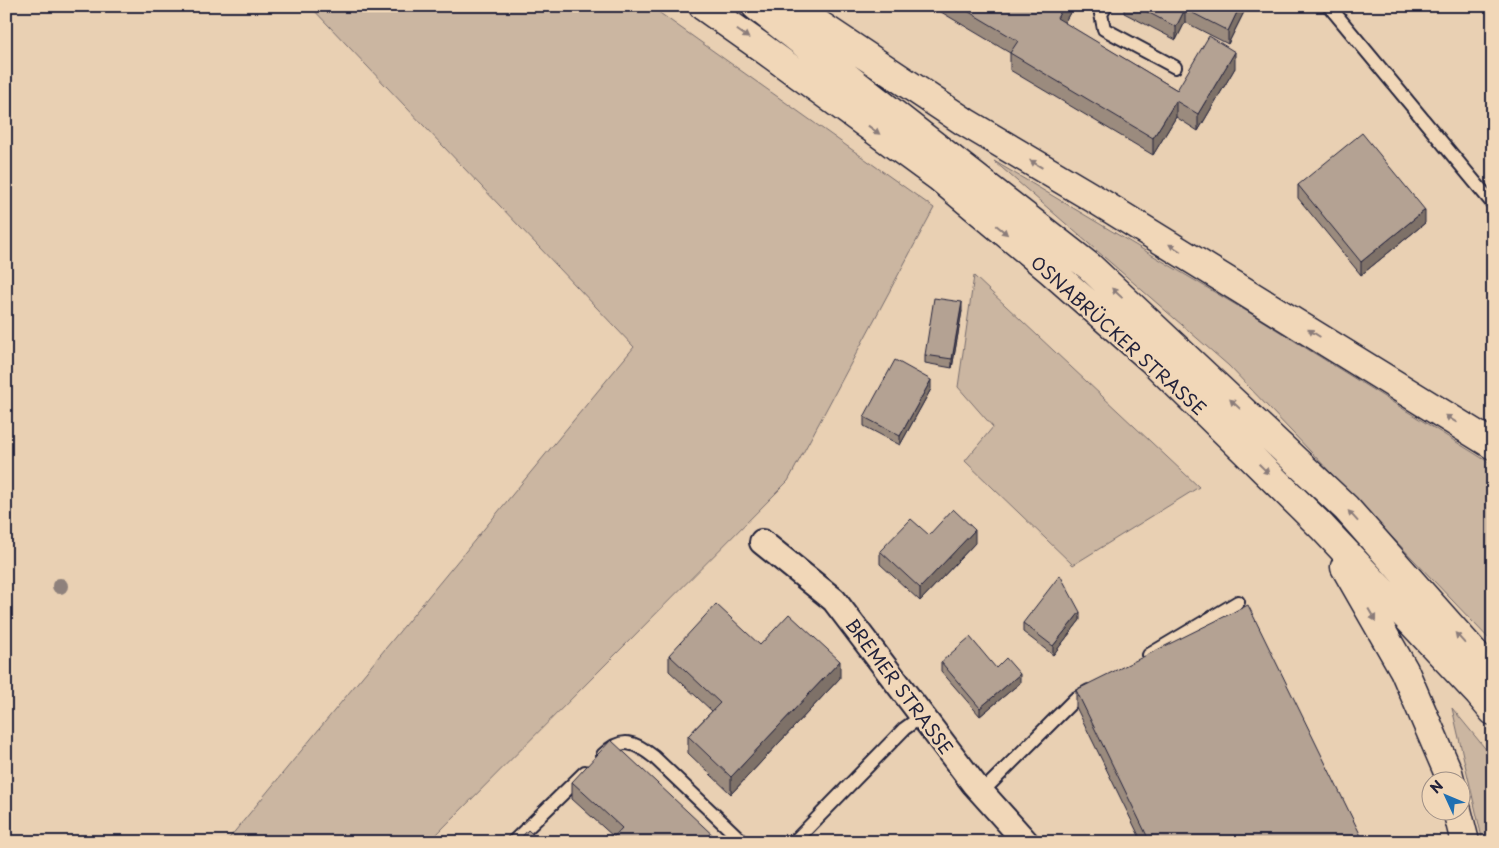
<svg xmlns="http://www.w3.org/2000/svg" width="1499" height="848" font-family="'Playpen Sans',sans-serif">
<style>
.green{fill:#cbb6a1;stroke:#766c6e}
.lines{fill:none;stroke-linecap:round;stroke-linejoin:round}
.lane-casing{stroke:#22223b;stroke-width:16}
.street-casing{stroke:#22223b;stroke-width:28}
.highway-casing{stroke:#22223b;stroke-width:31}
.lane{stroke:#f1d7b8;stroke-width:12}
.street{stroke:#f1d7b8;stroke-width:24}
.highway{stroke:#f1d7b8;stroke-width:28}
.tree{fill:#8e817c}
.wall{fill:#9b8b7e;stroke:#22223b}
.shaded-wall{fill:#7e7167;stroke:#22223b}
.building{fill:#b4a293;stroke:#22223b}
.oneway{fill:#8a7c7a}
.labels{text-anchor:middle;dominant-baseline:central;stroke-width:5;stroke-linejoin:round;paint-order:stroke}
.street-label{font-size:18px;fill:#22223b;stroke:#f1d7b8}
</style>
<rect width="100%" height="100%" fill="#e9d0b3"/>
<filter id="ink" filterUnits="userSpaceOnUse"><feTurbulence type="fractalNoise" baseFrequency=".02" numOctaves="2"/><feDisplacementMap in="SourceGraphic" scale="10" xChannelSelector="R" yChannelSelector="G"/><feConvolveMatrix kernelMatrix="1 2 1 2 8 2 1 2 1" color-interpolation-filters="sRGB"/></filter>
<g filter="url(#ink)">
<path class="green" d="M310,6H650L934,208L788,481L429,842H226L634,347Z
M994,161L1253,315L1493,465V643L1229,366Z
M974,276L1199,487L1073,565L965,461L993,427L958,387Z
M1452,708L1493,758V842H1483Z"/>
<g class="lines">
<g class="lane-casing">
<path id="lane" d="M1106,6L1101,14L1104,29L1175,67
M1329,6L1493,204
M1149,655L1238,602
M603,755C622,736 635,742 654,757L743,842
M982,792L1075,699L1089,691
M513,842L585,772
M794,842L904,729L922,716"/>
</g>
<g class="street-casing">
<path id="street" d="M762,542L834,600L974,784L1026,842"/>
</g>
<g class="highway-casing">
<path id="highway" d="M703,6L761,47L940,178L1050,270L1151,359L1250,456L1322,527L1479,694L1493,711
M756,6L1090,267L1346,508L1493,674
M791,6L965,122L1093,198L1493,445
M1345,567L1404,670L1448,772L1450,780
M1457,810L1465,842"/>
</g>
<use href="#lane" class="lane"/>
<use href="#street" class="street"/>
<use href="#highway" class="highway"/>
</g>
<circle class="tree" cx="60" cy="586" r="8"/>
<path class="wall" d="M931,6H1074L1064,23L1177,90L1235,68L1198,131L1176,117L1153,155L1010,70V53Z
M1124,6H1247L1228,44L1185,22L1176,40L1124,13Z
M1298,185L1425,223L1361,275L1298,198Z
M962,311L952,368L925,363V355Z
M931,389L900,445L864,426V417Z
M929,535L975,543L920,601L880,564V551Z
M1080,620L1053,655L1023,632V623Z
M760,645L840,678L731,794L688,753V736L712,711L669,671V655Z
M941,662L996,668L1020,683L980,716L941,671Z
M1076,690L1364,842H1142L1076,707Z
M572,782L718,842L614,837L572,799Z"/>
<path class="shaded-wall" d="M1064,6H1074L1057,35V18Z
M1240,6H1247L1228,44V31Z
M1185,9V22L1176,40V27Z
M1235,52V68L1198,131V114Z
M1176,101V117L1153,155V138Z
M1425,210V223L1361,275V262Z
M962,302V311L952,368V359Z
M931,380V389L900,445V436Z
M975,530V543L920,601V588Z
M1080,612V620L1053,655V646Z
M840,661V678L731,794V777Z
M1020,674V683L980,716V708Z"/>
<path class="building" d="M959,6H1064L1057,18L1177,90L1209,36L1235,52L1198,114L1176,101L1153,138L1010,53L1018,41Z
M1136,6H1240L1228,31L1185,9L1176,27Z
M1362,133L1425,210L1361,262L1298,185Z
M934,298L962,302L952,359L925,355Z
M895,360L931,380L900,436L864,417Z
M953,509L975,530L920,588L880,551L911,519L929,535Z
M1060,575L1080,612L1053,646L1023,623Z
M716,604L760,645L789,614L840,661L731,777L688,736L720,703L669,655Z
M1248,605L1364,842H1150L1076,690Z
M970,637L996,668L1006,658L1020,674L980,708L941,662Z
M611,740L718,840L717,842H609L622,828L572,782Z
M528,830L541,842H517Z"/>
<defs><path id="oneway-solid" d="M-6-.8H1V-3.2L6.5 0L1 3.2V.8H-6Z" transform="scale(1.25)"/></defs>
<g class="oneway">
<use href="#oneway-solid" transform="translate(743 34) rotate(35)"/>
<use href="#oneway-solid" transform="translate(874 130) rotate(36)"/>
<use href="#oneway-solid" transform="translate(1036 164) rotate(-149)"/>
<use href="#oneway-solid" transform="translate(1002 230) rotate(40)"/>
<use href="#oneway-solid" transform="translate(1175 248) rotate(-148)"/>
<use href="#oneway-solid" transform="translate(1117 293) rotate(-137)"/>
<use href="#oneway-solid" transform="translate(1314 333) rotate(-148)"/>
<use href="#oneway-solid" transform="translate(1235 404) rotate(-137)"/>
<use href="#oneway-solid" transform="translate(1451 419) rotate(-148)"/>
<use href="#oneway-solid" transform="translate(1264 469) rotate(45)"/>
<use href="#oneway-solid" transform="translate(1353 516) rotate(-132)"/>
<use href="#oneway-solid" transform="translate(1372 615) rotate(60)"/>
<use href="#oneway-solid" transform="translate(1460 638) rotate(-132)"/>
</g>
</g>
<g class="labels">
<g class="street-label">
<text transform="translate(1119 335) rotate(42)">OSNABRÜCKER STRASSE</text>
<text transform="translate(900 686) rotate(53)">BREMER STRASSE</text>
</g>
</g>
<rect width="1499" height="848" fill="none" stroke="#f1d7b8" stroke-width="25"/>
<rect x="12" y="12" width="1474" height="823" fill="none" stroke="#22223b" stroke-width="2" filter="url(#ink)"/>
<g transform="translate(1446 796) rotate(314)"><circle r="24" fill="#f1d7b8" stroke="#9e8f86"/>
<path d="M0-4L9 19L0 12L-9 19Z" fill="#1f6fb2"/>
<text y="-8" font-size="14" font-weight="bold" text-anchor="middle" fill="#22223b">N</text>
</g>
</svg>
